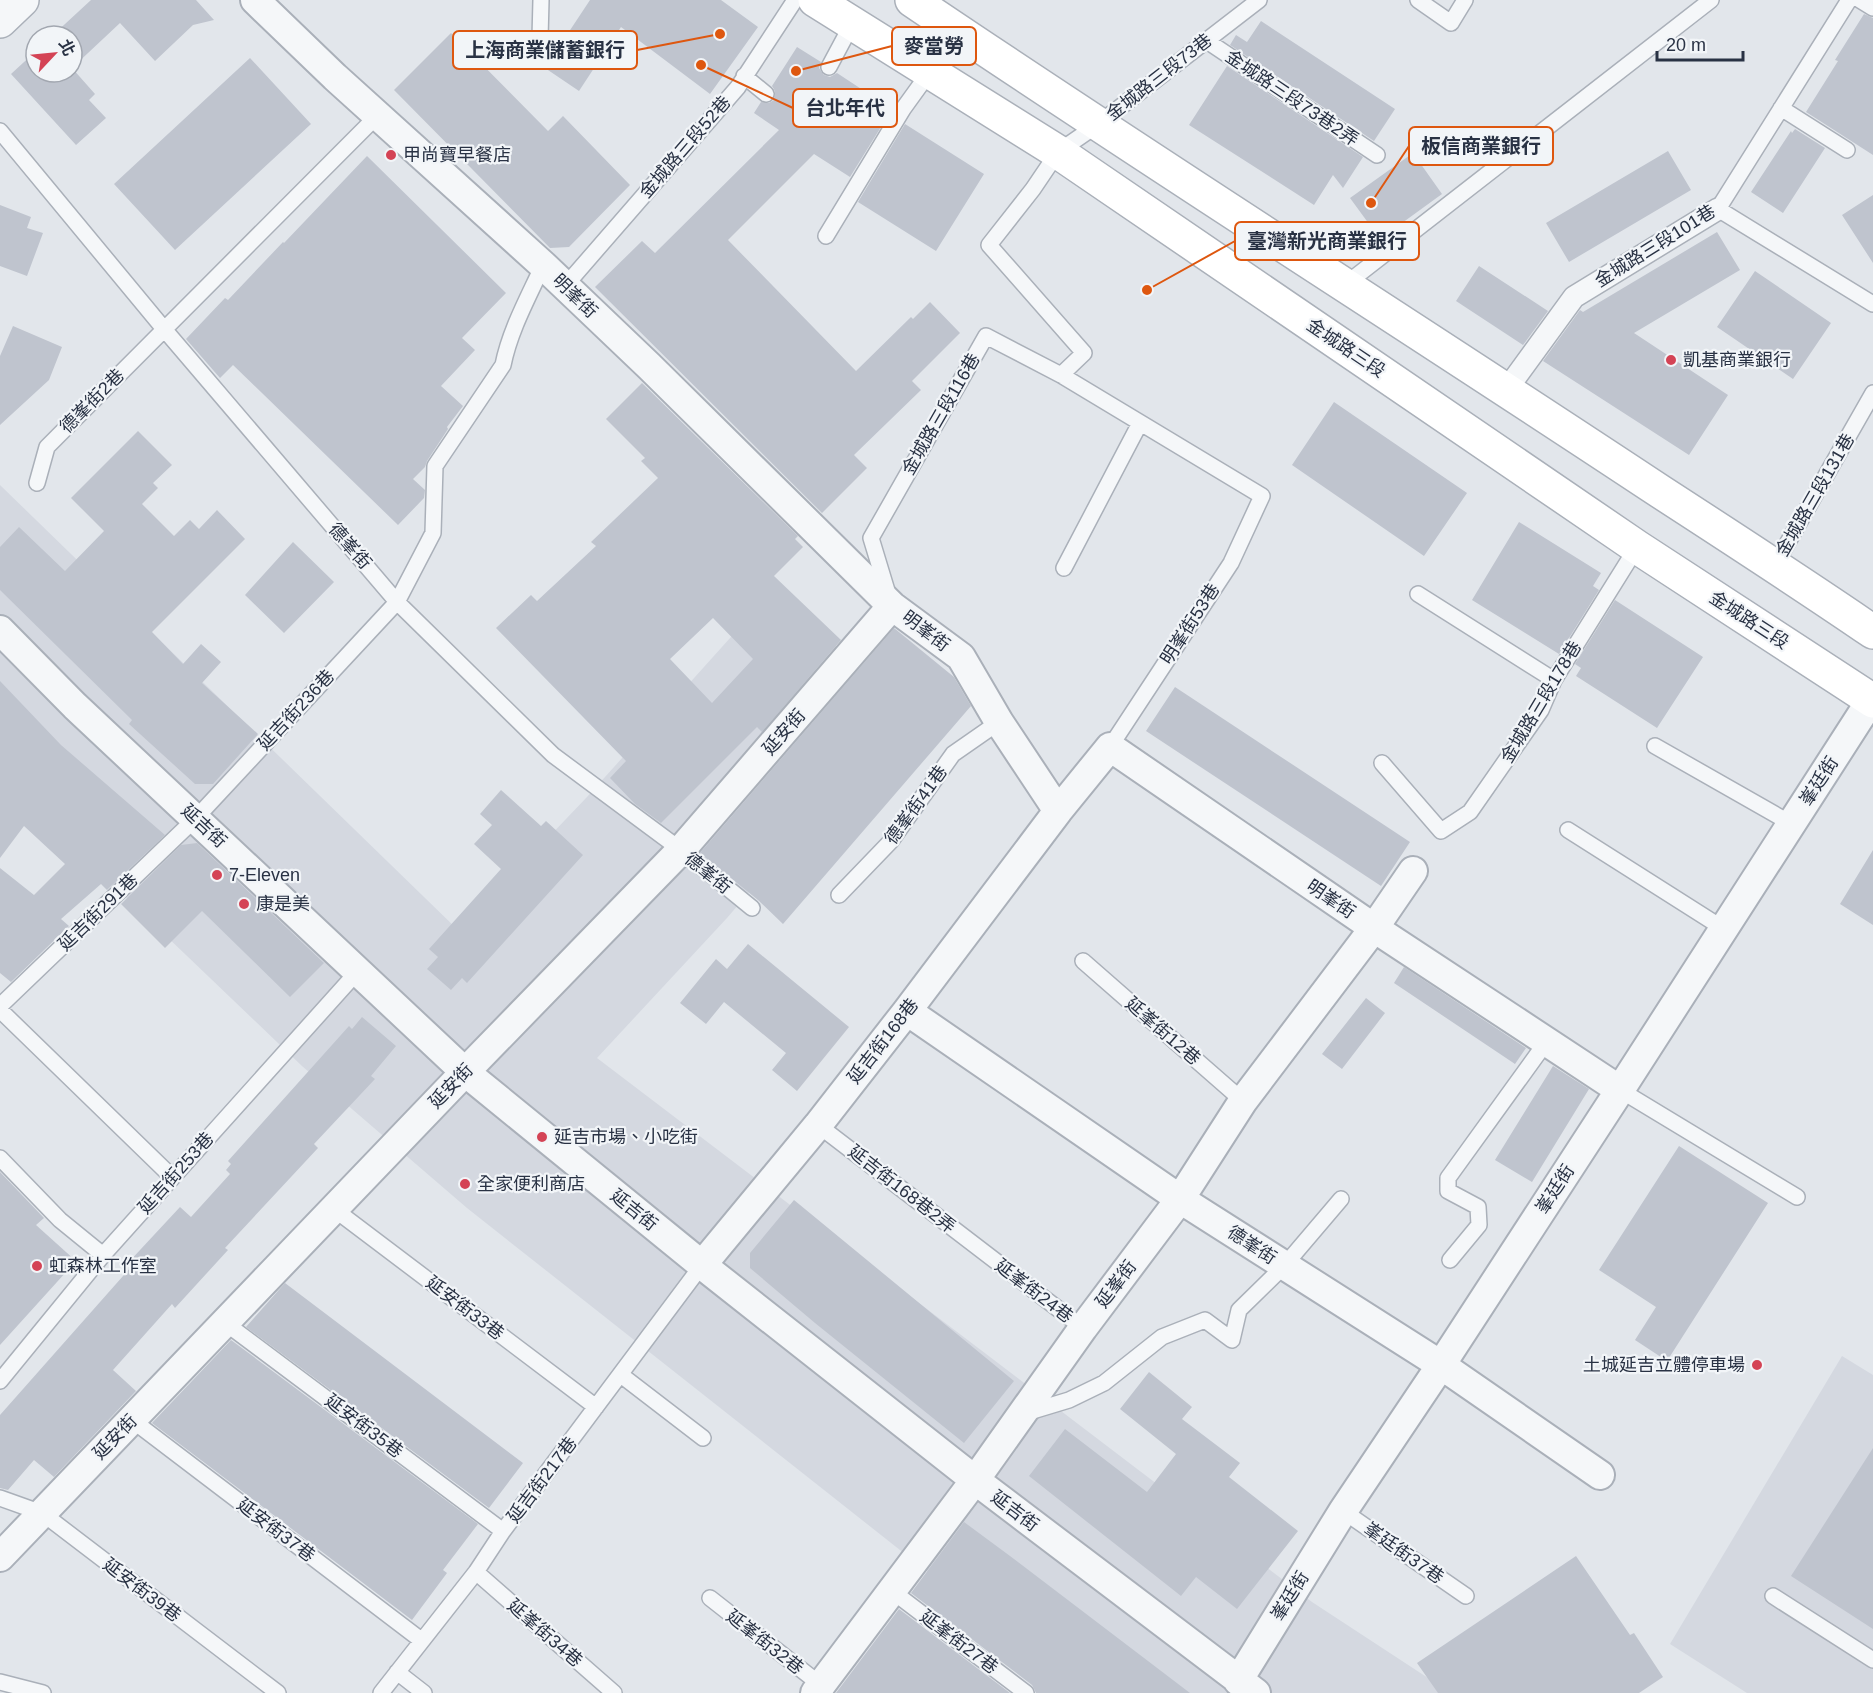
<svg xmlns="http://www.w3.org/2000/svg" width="1873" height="1693" font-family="Helvetica,'Noto Sans TC',sans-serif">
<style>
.built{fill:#d4d8e0}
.building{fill:#bfc4ce;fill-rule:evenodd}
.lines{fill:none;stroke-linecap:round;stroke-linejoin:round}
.service-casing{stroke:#aab0b9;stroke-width:18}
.pedestrian-casing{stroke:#aab0b9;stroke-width:24}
.minor-casing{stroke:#aab0b9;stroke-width:32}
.tertiary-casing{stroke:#aab0b9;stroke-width:36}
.secondary-casing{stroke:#aab0b9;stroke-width:36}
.service{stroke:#f5f7f9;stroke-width:15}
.pedestrian{stroke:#f5f7f9;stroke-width:21}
.minor{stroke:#f5f7f9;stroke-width:28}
.tertiary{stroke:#f5f7f9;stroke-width:33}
.secondary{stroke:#fff;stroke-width:33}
.poi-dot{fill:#d44355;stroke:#f2f5f8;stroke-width:2}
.labels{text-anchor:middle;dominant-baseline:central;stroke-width:4.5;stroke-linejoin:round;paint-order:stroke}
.street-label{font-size:18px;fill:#293244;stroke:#f2f5f8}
.poi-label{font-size:18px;fill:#293244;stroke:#f2f5f8;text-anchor:start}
.leader{fill:none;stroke:#de570f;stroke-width:2}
.callout-dot{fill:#de570f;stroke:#f2f5f8;stroke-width:2}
.callout{fill:#f2f5f8;stroke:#de570f;stroke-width:2}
.callout-label{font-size:20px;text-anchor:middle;font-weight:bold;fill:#293244}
</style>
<rect width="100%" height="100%" fill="#e2e6eb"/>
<path class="built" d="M0,485L459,931L587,797L776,587L903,712L727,918L597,1058L1312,1602L1451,1693H1081L467,1208L302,1066L0,777Z
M1842,1356L1873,1375V1693H1747L1670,1644Z"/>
<path class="building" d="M91,0H196L214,20L193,25L155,61L120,23L72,68V36H52Z
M590,0H721L758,27L710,94L621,27L579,91L545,68Z
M1864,14L1873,18V155L1806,112L1838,61L1835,60Z
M1261,21L1395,109L1374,141L1230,45L1236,35L1247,42Z
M451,33L548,131L563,116L630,185L569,247L550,248L394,90Z
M797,47L821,62L819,68L824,75L830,77L837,73L881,102L877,107L889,114L850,177L814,154L728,240L856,371L911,317L913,319L930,302L960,333L912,381L921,390L854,455L867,468L822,513L595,287L642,241L655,253L779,130L754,113L761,102L769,103L774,100L775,91L772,86Z
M36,51V72H72V68L95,94L89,100L106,118L76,145L11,74Z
M250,58L311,124L175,250L114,184Z
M1227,66L1363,157L1343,188L1333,175L1314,205L1189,125Z
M905,124L984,174L936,251L858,202Z
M1795,129L1825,148L1783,213L1751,192L1791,131L1792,133Z
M1668,151L1691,190L1569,262L1546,223Z
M1413,153L1442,194L1380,239L1350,198Z
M367,156L506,293L462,338L475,350L441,386L463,406L447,427L448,429L427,461L425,467L413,479L425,490L424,498L398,525L233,365L220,378L186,339L225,298L228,300L283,242L284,243Z
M1873,195V263L1842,215Z
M0,205L31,217L27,228L43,233L27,276L0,266Z
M1717,232L1740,270L1634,333L1728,395L1689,455L1543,361L1580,310L1583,312Z
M1479,266L1548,311L1523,345L1456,301Z
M1755,271L1831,323L1793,379L1717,327Z
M13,326L62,347L49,380L0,425V356Z
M642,383L798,536L795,539L803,547L774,576L841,640L762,732L757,727L661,823L635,804L610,778L626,761L496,628L531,595L537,601L596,546L591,542L658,478L641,461L645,458L606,419ZM713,618L753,659L712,703L670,659Z
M1334,402L1467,493L1424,556L1292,465Z
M138,431L172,465L153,483L158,488L142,504L174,536L190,520L199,529L217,510L245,539L152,632L183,664L201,644L221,662L202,683L258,734L213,784H195L129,724L132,720L0,590V547L19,527L65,571L104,531L71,498Z
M1519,522L1601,573L1593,586L1599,590L1559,654L1472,600Z
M293,542L334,582L284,633L245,595Z
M1615,600L1703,657L1657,728L1576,676L1581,668L1575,664Z
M894,628L954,677L971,706L783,924L758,900L700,853Z
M0,681L61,745L165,835L107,890L101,884L61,919L69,926L11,982L0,973V868L34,895L65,864L24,826L0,858Z
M1175,687L1410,842L1381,886L1146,731Z
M501,790L541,826L546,821L583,855L467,983L462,978L451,990L427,969L438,957L429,949L501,869L474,844L492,825L480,814Z
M197,843L324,963L290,997L202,911L165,948L121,904L181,845Z
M1873,850V925L1840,904Z
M748,944L849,1027L797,1091L772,1070L786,1053L724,1002L706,1024L680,1003L716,959L727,969Z
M1404,967L1526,1048L1515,1064L1394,983Z
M1366,998L1385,1013L1342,1069L1322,1054Z
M362,1017L396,1046L371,1076L375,1079L314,1144L318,1148L225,1248L228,1250L175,1308L172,1304L113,1370L136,1391L54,1477L34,1460L8,1490L0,1488V1415L131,1267L127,1264L180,1207L191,1217L230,1174L226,1170L231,1164L228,1161L349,1026L352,1029Z
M1553,1066L1589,1089L1532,1182L1495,1160Z
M1679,1146L1768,1203L1667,1361L1635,1340L1656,1307L1599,1270Z
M0,1172L44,1218L36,1225L76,1261L0,1345Z
M794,1200L1014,1381L964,1443L815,1323L750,1268V1253Z
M285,1283L523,1463L489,1508L246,1327Z
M231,1340L478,1524L443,1570L447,1573L412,1620L152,1423Z
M1149,1372L1192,1407L1182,1419L1240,1463L1229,1477L1298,1531L1237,1609L1196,1577L1181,1596L1029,1476L1065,1429L1147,1492L1176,1454L1120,1409Z
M1873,1448V1629L1791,1576Z
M964,1522L1010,1556L1190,1693H1036L1032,1685L911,1593Z
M1576,1556L1630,1635L1634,1633L1663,1677L1639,1693H1438L1417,1663Z
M899,1609L1010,1693H836Z"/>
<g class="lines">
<g class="service-casing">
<path id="service" d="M1418,0L1451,23L1465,0
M1849,0L1718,209L1873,304
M1860,0L1873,8
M540,38L541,0
M1207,41L1377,155
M829,67L852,24
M744,76L766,94
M1781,108L1847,150
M0,131L164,329L397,602L553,755L681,850L752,908
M826,236L903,109L929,73
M1346,284L1711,0
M565,286L738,87L795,0
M1061,375L1084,353L989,245L1033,189L1058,152L1097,125L1259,0
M37,483L47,447L379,114
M1775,565L1873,393
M1064,568L1140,423
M888,594L871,538L986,336L1061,375L1262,496L1231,563L1110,747
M1418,594L1554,680
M1655,746L1792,824
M1382,763L1441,831L1470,812L1541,710L1554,680L1637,547
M1568,830L1724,929
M839,895L891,841L953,754L999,722
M1083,961L1243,1101
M0,1006L196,818L397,602L433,533L435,466L503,365C510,330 528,298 543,265
M0,1010L172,1177
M1620,1090L1797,1197
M818,1125L1083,1328
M0,1158L60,1220L103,1255
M334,1209L596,1407
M1450,1260L1479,1225L1478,1207L1448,1191V1178L1547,1041
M224,1322L503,1531
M621,1375L703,1438
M0,1381L103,1255L358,971
M1026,1413L1069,1400L1104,1383L1162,1337L1205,1320L1232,1340L1239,1310L1284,1266L1341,1199
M132,1420L421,1640
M0,1498L42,1513L278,1693
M1343,1511L1466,1596
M476,1572L614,1693
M892,1591L1026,1693
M1773,1596L1873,1660
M710,1598L826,1689
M397,1672L424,1693
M0,1682L43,1693
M381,1693L476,1572L503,1531L702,1265"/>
</g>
<g class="pedestrian-casing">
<path id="pedestrian" d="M1507,389L1574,297L1718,209"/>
</g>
<g class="minor-casing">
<path id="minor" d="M255,0L335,77L543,265L649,366L892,606L961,657L999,722L1058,811L1110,747L1374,928L1620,1090
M0,630L75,706L465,1072L702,1265L975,1480L1256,1693
M907,1011L1180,1199L1441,1365L1600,1475
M702,1265L818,1125L907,1011L1058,811
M0,1557L465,1072L681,850L892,606
M1238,1681L1343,1511L1441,1365L1620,1090L1873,697
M815,1693L975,1480L1083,1328L1180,1199L1243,1101L1374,928L1413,871"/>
</g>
<g class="tertiary-casing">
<path id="tertiary" d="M0,21L22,0"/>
</g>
<g class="secondary-casing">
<path id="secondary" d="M815,0L1058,152L1637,547L1873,701
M912,0C1159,167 1412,327 1661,492C1732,538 1803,584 1873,632"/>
</g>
<use href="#service" class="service"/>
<use href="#pedestrian" class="pedestrian"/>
<use href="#minor" class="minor"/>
<use href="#tertiary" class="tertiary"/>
<use href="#secondary" class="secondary"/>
</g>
<g class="poi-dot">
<circle cx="391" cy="155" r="6"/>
<circle cx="1671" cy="360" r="6"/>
<circle cx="217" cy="875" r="6"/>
<circle cx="244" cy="904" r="6"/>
<circle cx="542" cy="1137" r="6"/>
<circle cx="465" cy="1184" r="6"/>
<circle cx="37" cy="1266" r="6"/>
<circle cx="1757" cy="1365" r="6"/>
</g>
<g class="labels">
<g class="street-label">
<text transform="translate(1159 77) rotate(-38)">金城路三段73巷</text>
<text transform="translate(1292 98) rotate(34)">金城路三段73巷2弄</text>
<text transform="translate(685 147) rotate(-49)">金城路三段52巷</text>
<text transform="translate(1655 246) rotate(-32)">金城路三段101巷</text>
<text transform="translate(575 296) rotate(44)">明峯街</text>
<text transform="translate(1346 348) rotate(34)">金城路三段</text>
<text transform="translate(92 401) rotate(-45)">德峯街2巷</text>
<text transform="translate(941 414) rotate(-60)">金城路三段116巷</text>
<text transform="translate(1815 495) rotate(-60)">金城路三段131巷</text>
<text transform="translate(350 546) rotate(49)">德峯街</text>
<text transform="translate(1749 620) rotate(33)">金城路三段</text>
<text transform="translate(1190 624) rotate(-57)">明峯街53巷</text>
<text transform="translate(926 631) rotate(37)">明峯街</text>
<text transform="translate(1541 702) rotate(-59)">金城路三段178巷</text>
<text transform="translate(296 710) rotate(-47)">延吉街236巷</text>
<text transform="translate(784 732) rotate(-49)">延安街</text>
<text transform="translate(1819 781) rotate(-57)">峯廷街</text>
<text transform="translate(916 805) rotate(-54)">德峯街41巷</text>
<text transform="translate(204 826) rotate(43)">延吉街</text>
<text transform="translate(708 873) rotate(39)">德峯街</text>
<text transform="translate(1331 899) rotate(34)">明峯街</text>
<text transform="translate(98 912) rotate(-44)">延吉街291巷</text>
<text transform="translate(1163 1031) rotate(41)">延峯街12巷</text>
<text transform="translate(883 1041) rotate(-52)">延吉街168巷</text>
<text transform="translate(451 1086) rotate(-46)">延安街</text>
<text transform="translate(176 1173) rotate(-48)">延吉街253巷</text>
<text transform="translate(902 1189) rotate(38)">延吉街168巷2弄</text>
<text transform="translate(1555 1189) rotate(-57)">峯廷街</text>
<text transform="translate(634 1210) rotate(39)">延吉街</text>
<text transform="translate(1252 1245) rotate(33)">德峯街</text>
<text transform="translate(1116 1284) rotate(-53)">延峯街</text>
<text transform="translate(1034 1291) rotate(37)">延峯街24巷</text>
<text transform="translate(465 1308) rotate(37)">延安街33巷</text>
<text transform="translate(364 1426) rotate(37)">延安街35巷</text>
<text transform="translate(115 1437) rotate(-46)">延安街</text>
<text transform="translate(542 1480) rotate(-53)">延吉街217巷</text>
<text transform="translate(1015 1511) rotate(37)">延吉街</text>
<text transform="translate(276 1530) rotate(37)">延安街37巷</text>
<text transform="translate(1404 1553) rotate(35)">峯廷街37巷</text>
<text transform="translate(142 1590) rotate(37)">延安街39巷</text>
<text transform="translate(1290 1596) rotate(-58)">峯廷街</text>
<text transform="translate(545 1633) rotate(41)">延峯街34巷</text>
<text transform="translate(765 1642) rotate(38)">延峯街32巷</text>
<text transform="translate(959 1642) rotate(37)">延峯街27巷</text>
</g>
<g class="poi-label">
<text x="403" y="155">甲尚寶早餐店</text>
<text x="1683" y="360">凱基商業銀行</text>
<text x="229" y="875">7-Eleven</text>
<text x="256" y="904">康是美</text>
<text x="554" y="1137">延吉市場、小吃街</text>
<text x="477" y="1184">全家便利商店</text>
<text x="49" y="1266">虹森林工作室</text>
<text x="1745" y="1365" text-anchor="end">土城延吉立體停車場</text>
</g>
</g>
<path class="leader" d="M796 71L892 46M720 34L637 50M701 65L793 108M1371 203L1409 146M1147 290L1235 241"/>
<g class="callout-dot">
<circle cx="796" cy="71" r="6"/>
<circle cx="720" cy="34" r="6"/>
<circle cx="701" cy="65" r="6"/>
<circle cx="1371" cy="203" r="6"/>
<circle cx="1147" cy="290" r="6"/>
</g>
<g class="callout">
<rect x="892" y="27" width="84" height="38" rx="6"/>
<rect x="453" y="31" width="184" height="38" rx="6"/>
<rect x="793" y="89" width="104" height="38" rx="6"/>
<rect x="1409" y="127" width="144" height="38" rx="6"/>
<rect x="1235" y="222" width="184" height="38" rx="6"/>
</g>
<g class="callout-label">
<text x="934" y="53">麥當勞</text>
<text x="545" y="57">上海商業儲蓄銀行</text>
<text x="845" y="115">台北年代</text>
<text x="1481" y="153">板信商業銀行</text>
<text x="1327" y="248">臺灣新光商業銀行</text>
</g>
<g transform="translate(54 54) rotate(64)"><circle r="28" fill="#f2f5f8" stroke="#a2a7b0" stroke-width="1.5"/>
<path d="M0-4.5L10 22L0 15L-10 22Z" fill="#d44355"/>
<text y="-9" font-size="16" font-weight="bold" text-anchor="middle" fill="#293244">北</text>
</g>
<path d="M1657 51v9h86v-9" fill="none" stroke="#293244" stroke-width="3"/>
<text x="1666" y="51" font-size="18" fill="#293244" stroke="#f2f5f8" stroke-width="4.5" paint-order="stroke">20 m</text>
</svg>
